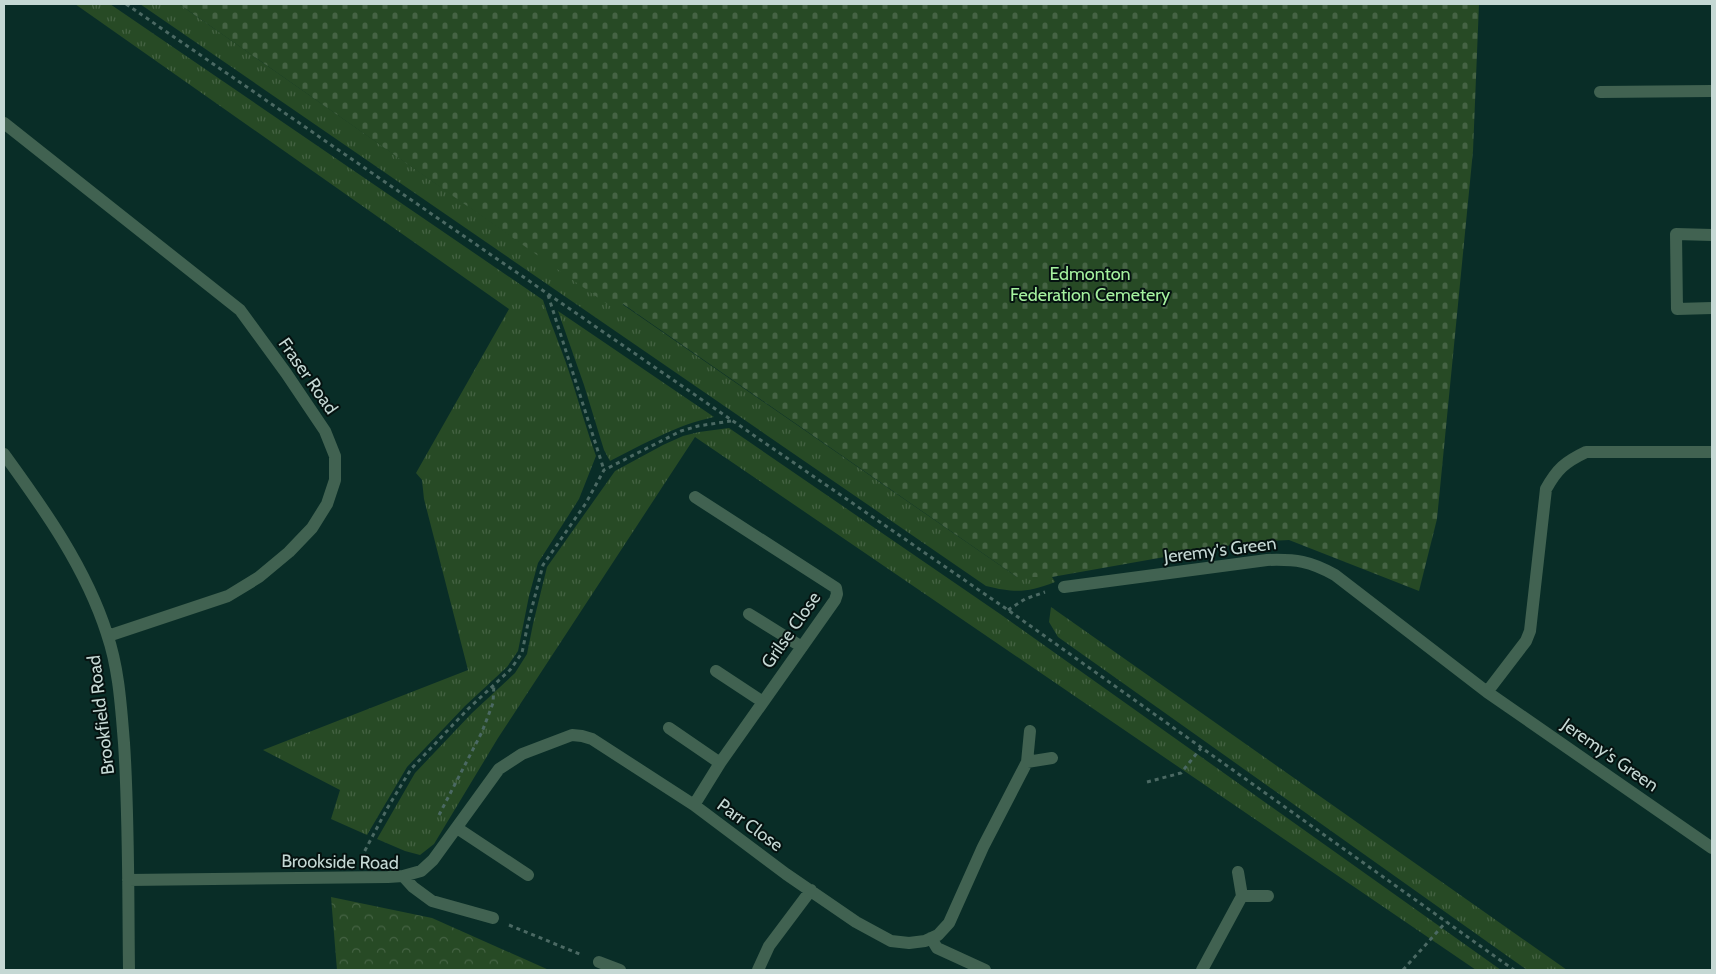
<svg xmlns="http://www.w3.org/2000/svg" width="1716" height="974" font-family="Cabin,sans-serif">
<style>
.grass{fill:url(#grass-tufts)}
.cemetery{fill:url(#cemetery-stones)}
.park{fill:url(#park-crowns)}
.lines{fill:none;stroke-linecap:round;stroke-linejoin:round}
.path{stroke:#4b6963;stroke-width:3;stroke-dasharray:4 4;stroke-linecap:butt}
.minor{stroke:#416251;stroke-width:12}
.labels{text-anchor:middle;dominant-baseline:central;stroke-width:4;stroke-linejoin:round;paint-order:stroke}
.park-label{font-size:18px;fill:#a5f19f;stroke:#051210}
.street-label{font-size:18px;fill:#c5d8d4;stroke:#051210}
</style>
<defs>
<pattern id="grass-tufts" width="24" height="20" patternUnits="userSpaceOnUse" patternTransform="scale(1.25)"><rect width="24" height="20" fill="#274a25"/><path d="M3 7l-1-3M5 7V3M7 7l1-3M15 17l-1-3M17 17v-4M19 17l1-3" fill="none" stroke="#456344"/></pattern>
<pattern id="cemetery-stones" width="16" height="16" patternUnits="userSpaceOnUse" patternTransform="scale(1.25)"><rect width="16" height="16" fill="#274a25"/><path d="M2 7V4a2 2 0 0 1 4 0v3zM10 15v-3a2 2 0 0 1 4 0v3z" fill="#456344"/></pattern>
<pattern id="park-crowns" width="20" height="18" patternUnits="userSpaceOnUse" patternTransform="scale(1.25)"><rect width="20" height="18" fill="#274a25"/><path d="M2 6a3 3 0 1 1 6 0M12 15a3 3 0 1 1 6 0" fill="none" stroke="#456344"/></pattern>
</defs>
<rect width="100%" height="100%" fill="#092d27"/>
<path class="grass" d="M75,4H110L543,300C552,328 564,354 572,381C580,406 587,431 596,456L579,499L538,563L529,596L518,651L507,667L465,706L407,767L367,835L331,819L340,790L263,750L468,670L424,499L422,480L416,473L509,309Z
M140,4H179L617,310L622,304L1017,577H1052L1055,582C1026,593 1015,593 986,586Z
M558,311L714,417C676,425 644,444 610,461L604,450L584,385Z
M729,428L1003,616L1501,970H1476L695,437L498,738L434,844L420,855L405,851L377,839L415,773L472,713L515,673L527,654L533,624L547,567L615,471L663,445L683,436L699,432Z
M1051,607L1567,970H1527L1489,943L1058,637L1049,622Z"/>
<path class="cemetery" d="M179,4H1479L1473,151L1437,519L1419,591L1289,540L1249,542L1052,577H1017L623,304L617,311Z"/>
<path class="park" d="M331,897L432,918L549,970H337Z"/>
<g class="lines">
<path class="path" d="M126,4L1008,610L1514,970
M548,295L604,470
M1008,610L1025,599L1045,592
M1147,782L1181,773L1201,748
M439,815L482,732L493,703L494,684
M361,858L388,807L411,769L468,709L510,670L522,653L528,623L543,565L586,503L604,470L681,431L698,426L731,421
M509,925L582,955
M1403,970L1446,922"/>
<path class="minor" d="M1600,92L1712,91
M4,123L240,310L286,373L325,431L335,456V480L327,504L312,528L289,552L259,577L228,596L108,636
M1712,235L1676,234L1677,309L1712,308
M4,454C44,509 86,568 107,634C119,669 121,707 124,743C129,818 128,894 129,970
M1064,587L1267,560C1296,559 1310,561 1335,575L1487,692L1712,848
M749,614L802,647
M716,671L763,702
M1487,692L1526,641L1530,631L1546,489C1557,469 1565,462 1586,452H1712
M669,728L720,763
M1027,762L1052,758
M694,805L720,763L835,600L837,594L836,588L695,497
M457,828L528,875
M403,876L413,887L432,901L493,918
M128,880L388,877L403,876L421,871L433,860L499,769L522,754L572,735L582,736L592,739L694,805L786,874L856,922L891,941L909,943L925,941L938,935L949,923L983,847L1027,762L1030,731
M1242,896H1268
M931,938L937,948L985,970
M599,962L620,970
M758,970L769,946L811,890
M1202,970L1242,896L1238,872"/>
</g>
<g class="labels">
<g class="park-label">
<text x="1090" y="274">Edmonton<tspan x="1090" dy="21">Federation Cemetery</tspan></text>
</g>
<g class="street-label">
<text transform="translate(308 376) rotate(55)">Fraser Road</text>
<text transform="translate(1220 550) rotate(-7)">Jeremy's Green</text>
<text transform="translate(791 630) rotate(-55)">Grilse Close</text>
<text transform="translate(101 715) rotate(-97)">Brookfield Road</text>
<text transform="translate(1610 755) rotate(35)">Jeremy's Green</text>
<text transform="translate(750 825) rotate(36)">Parr Close</text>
<text transform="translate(340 862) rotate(1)">Brookside Road</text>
</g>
</g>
<rect width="1716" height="974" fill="none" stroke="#c5d8d4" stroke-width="10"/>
</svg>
